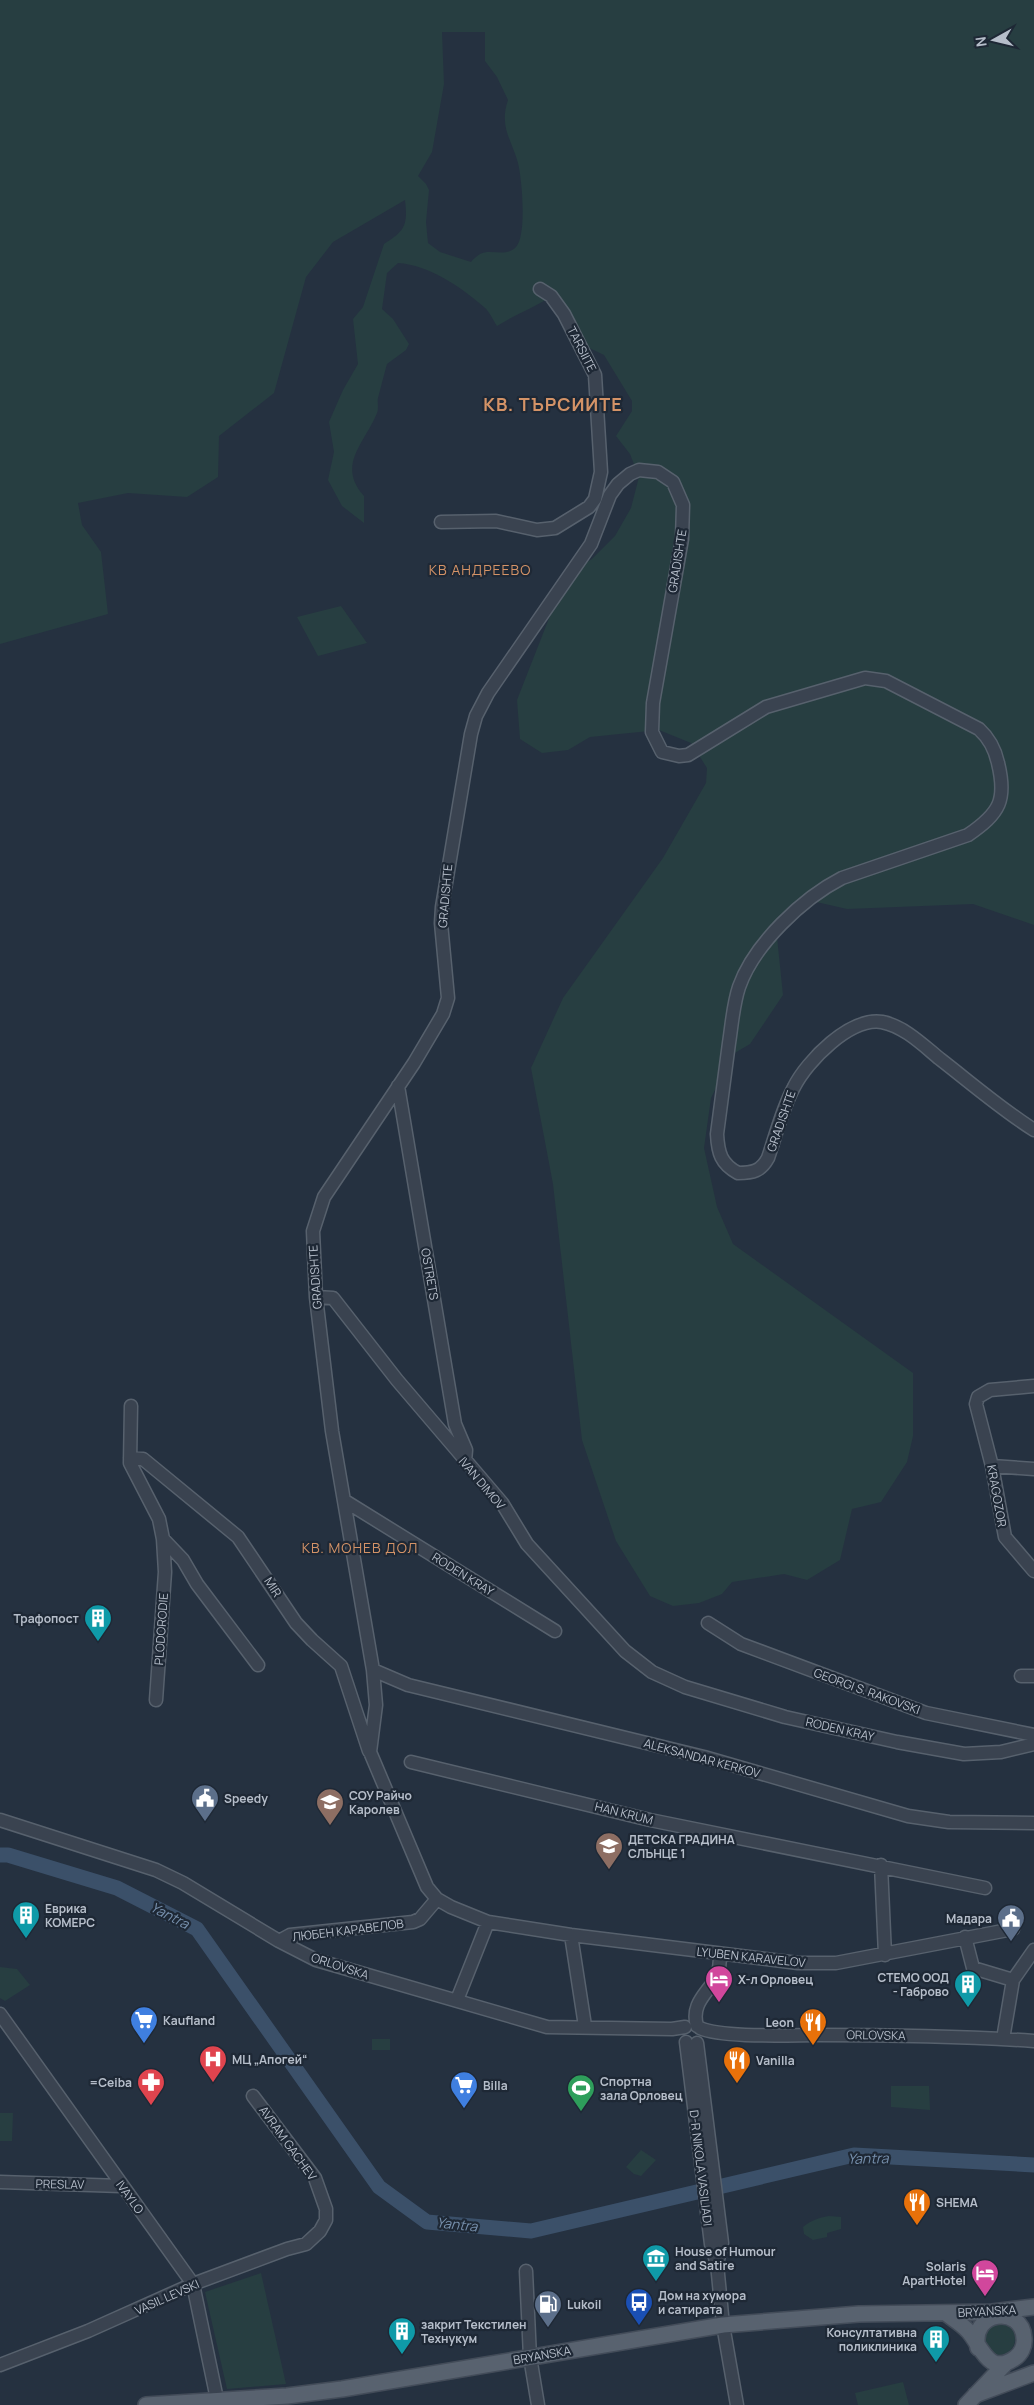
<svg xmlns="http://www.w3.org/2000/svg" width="1034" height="2405" font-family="Manrope,sans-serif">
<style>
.green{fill:#273e41;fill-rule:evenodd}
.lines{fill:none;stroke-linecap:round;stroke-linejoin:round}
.river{stroke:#3b5069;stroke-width:15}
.minor-casing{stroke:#57616d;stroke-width:15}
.major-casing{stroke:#434c59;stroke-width:18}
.minor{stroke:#3a4350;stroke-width:12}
.major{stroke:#58626f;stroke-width:15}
.labels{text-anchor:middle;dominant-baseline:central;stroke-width:4.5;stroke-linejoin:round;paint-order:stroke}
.street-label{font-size:12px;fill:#b6beca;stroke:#1e2835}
.poi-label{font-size:12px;font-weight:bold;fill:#b6beca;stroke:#1e2835;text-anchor:start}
.neighbourhood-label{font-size:14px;letter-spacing:1px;fill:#d49367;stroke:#1e2835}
.water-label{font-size:14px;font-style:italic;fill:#7790ad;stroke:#1e2835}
.district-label{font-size:18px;font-weight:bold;letter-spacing:1px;fill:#d49367;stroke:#1e2835}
</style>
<rect width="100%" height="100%" fill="#253140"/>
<path class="green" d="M0,0H1034V925L973,904L847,909L812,901L777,937L783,995L750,1044L733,1054L711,1098L704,1148L717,1207L733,1244L913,1373V1436L907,1462L881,1502L852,1509L840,1560L807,1580L784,1574L732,1582L722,1594L699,1603L673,1606L650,1596L616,1541L582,1440L553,1184L531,1068L563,998L663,858L706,783L707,768L691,743L659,730L590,737L568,750L542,753L520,739L517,700L566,575L592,559L615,536L631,508L639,477L630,454L616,436L632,411V401L604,355L583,345L551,297C533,308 514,315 497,326C493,320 490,312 484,307C461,287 429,265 398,263L387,273L382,309L393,319L409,344L406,350L387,364C384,375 381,386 378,398C377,402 379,408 377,413C365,443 336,465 364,496V523L342,506L328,480L334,452L329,422L343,390L358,364L353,319L363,307L384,244C405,231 408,225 405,200L333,242L306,277L274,393L219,436L218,477L187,497L128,493L78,503L82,525L101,552L108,614L0,644ZM442,32H485V61L497,77L508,100C499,127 511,138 518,163C522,179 527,235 516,247C505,258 491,248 480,254C477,256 473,259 471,262L440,252L428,243L426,222L429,190L426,184L418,176L432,152L444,84Z
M341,606L367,643L318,656L297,617Z
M0,1967L17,1969L30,1985L5,2001L0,1998Z
M372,2039H390V2050H372Z
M891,2086H929L930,2110L891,2107Z
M0,2113H13L12,2141H0Z
M641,2150L656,2160L641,2176L634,2174L626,2167Z
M829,2216L841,2217V2229L827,2233V2237L813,2240L804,2234L803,2227C812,2220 818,2218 829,2216Z
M261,2273L286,2384L227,2389L205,2292Z
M983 2339a16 16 0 1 1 32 0a16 16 0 1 1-32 0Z
M903,2382L909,2405H858L855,2393Z"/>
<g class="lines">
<path class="river" d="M0,1855H8L117,1888L197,1929L379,2187L427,2222L531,2231L854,2155L1034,2165"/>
<g class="minor-casing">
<path id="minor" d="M441,522L496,521L537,530L555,528L589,507L595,499L601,472L595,375L564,314L551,296L540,289
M398,1086L455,1424L466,1450L465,1461
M316,1297L333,1298L397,1380L502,1503L527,1544L625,1651L652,1672L685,1687L785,1717L897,1742L964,1754L1001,1752L1034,1744
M1034,1386L990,1390L978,1397L976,1404L992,1466L1005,1537L1034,1571
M131,1406L130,1463L159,1519L163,1539L165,1572L156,1700
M130,1458L143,1459L238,1537L296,1623L312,1640L341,1666L369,1751
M992,1466L1034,1469
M345,1501L555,1631
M163,1539L183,1560L197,1584L258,1665
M708,1623L741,1644L926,1713L1034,1735
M373,1670L408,1685L704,1757L908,1816L949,1822L1034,1823
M1021,1676H1034
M411,1762L650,1820L985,1888
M0,1820L156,1870L183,1883L279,1941L316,1960L547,2027L672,2029L685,2027
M881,1865L885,1955
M1013,1929L836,1963H798L571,1935L488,1922L451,1907L437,1899L427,1887L370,1752L376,1705L373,1670L332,1431L316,1297L313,1231L324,1197L414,1063L443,1014L448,998L441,923L442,907L471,734L476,716L488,693L591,544L610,495L618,484L630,474L639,470L658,472L673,482L683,505L682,539L653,703L652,732L662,752L679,756L688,755L766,707L865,678L886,681L979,729C990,739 995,749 998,763C1007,800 1000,813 968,835L842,878C803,898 754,944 739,987C733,1005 732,1024 729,1043C725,1073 721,1104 717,1134C718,1153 721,1164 738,1173C753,1173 761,1171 768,1158C776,1135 782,1109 794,1087C807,1061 850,1017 882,1022C904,1026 924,1046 940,1059C971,1083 1001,1109 1034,1130
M571,1935L585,2026
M965,1937L973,1968L1013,1980
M279,1941L290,1935L413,1922L420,1919L437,1899
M457,2000L488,1922
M0,2014L193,2284L217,2399
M697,2026C690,2002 710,1992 717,1975C720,1968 720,1961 720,1954
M700,2028C722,2038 790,2035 817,2035C889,2035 962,2036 1034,2041
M1003,2039L1013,1980L1034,1950
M686,2042L711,2244L717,2264L723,2325L737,2405
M697,2043L722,2243L717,2264
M0,2182L121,2186
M526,2271L530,2357L538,2405
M0,2365L88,2331L193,2284L287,2249L306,2244L320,2231L326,2220V2209L315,2178L253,2096"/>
</g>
<g class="major-casing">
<path id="major" d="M948,2315C955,2320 963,2325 969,2332C981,2346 989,2377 1015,2358C1021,2354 1025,2346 1024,2338C1022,2304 969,2311 978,2348
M975,2395L1034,2373
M146,2405L287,2396L342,2389L723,2325L859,2314L992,2312L1034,2307
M966,2405L1006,2363"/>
</g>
<use href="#minor" class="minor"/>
<use href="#major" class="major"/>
</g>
<defs>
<g id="building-pin" transform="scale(1.4375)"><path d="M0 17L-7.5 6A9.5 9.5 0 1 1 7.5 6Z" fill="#0f9aa8" stroke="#1e2835"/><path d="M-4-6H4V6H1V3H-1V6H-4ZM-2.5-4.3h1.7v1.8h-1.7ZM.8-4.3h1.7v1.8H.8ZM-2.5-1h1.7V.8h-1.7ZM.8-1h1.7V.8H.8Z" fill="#fff"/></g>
<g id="civic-pin" transform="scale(1.4375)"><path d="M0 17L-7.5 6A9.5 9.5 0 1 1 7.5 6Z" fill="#5c6f8a" stroke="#1e2835"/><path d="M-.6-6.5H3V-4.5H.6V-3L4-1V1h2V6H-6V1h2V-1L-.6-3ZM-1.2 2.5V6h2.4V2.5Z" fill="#fff"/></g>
<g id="school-pin" transform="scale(1.4375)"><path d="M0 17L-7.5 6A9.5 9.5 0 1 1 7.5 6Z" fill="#8d6e63" stroke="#1e2835"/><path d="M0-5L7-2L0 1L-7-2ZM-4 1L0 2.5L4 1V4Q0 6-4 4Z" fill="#fff"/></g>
<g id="hotel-pin" transform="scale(1.4375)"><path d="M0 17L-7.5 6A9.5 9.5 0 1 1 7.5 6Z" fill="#d1479c" stroke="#1e2835"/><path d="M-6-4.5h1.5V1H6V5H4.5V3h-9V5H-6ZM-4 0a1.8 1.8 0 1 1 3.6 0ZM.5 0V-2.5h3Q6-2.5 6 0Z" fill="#fff"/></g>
<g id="supermarket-pin" transform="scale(1.4375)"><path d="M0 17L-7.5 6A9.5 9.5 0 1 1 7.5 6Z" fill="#3f7fe0" stroke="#1e2835"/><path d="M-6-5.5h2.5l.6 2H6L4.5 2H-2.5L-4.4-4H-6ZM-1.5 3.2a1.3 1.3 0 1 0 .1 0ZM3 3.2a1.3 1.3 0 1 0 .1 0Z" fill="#fff"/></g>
<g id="restaurant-pin" transform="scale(1.4375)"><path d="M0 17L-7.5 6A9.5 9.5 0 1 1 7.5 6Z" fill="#e8710a" stroke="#1e2835"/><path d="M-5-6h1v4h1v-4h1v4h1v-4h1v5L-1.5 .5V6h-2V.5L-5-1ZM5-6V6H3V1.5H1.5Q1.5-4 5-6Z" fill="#fff"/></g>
<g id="hospital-pin" transform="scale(1.4375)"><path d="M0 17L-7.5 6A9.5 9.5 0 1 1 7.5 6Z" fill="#e0444e" stroke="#1e2835"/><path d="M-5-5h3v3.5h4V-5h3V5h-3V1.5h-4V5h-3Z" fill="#fff"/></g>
<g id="pharmacy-pin" transform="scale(1.4375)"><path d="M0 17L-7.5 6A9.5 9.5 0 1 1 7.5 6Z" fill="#e0444e" stroke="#1e2835"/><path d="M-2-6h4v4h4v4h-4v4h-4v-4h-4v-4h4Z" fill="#fff"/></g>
<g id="stadium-pin" transform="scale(1.4375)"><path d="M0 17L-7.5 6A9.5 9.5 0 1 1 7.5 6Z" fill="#2e9e5b" stroke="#1e2835"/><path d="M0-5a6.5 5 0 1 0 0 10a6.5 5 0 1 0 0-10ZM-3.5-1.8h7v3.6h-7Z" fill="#fff"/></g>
<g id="museum-pin" transform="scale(1.4375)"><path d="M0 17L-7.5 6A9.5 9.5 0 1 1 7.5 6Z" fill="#0f9aa8" stroke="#1e2835"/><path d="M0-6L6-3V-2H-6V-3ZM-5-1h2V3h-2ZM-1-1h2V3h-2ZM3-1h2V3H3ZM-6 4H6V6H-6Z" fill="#fff"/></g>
<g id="bus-pin" transform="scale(1.4375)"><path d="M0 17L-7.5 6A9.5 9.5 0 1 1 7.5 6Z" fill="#1a4fb4" stroke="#1e2835"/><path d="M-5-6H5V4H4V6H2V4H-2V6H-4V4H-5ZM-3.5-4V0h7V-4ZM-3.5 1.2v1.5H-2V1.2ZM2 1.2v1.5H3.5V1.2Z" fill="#fff"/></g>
<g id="fuel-pin" transform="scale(1.4375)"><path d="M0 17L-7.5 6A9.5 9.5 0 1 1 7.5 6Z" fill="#5c6f8a" stroke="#1e2835"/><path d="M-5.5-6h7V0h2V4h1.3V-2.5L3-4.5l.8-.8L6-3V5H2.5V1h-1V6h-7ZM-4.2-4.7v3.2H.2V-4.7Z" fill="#fff"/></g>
</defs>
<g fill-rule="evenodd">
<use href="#building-pin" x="98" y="1618"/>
<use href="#civic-pin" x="205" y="1798"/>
<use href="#school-pin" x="330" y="1802"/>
<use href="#school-pin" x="609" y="1846"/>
<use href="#building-pin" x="26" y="1915"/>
<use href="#civic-pin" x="1011" y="1918"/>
<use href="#hotel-pin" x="719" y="1979"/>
<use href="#building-pin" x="968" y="1984"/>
<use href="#supermarket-pin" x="144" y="2020"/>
<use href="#restaurant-pin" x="813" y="2022"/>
<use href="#hospital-pin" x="213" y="2059"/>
<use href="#restaurant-pin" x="737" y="2060"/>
<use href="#pharmacy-pin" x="151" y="2082"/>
<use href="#supermarket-pin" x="464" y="2085"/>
<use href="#stadium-pin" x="581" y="2088"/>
<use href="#restaurant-pin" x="917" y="2202"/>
<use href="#museum-pin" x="656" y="2258"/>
<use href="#hotel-pin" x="985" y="2273"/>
<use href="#bus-pin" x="639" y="2302"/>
<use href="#fuel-pin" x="548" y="2304"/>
<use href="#building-pin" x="402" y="2331"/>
<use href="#building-pin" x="936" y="2339"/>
</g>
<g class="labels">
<g class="street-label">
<text transform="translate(582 349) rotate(63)">TARSIITE</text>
<text transform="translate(677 561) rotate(-81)">GRADISHTE</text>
<text transform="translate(445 896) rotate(-85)">GRADISHTE</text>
<text transform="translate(781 1121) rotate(-71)">GRADISHTE</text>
<text transform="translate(430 1274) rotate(80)">OSTRETS</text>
<text transform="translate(315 1277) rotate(-94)">GRADISHTE</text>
<text transform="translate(482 1483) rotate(50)">IVAN DIMOV</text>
<text transform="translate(997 1496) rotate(80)">KRAGOZOR</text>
<text transform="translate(463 1574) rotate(32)">RODEN KRAY</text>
<text transform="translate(273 1587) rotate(57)">MIR</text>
<text transform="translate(161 1629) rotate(-86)">PLODORODIE</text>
<text transform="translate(867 1691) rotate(20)">GEORGI S. RAKOVSKI</text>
<text transform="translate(840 1729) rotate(13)">RODEN KRAY</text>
<text transform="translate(702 1758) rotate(15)">ALEKSANDAR KERKOV</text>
<text transform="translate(624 1813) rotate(14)">HAN KRUM</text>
<text transform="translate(348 1930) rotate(-7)">ЛЮБЕН КАРАВЕЛОВ</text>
<text transform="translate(751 1957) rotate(6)">LYUBEN KARAVELOV</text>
<text transform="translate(340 1966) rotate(18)">ORLOVSKA</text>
<text transform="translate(876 2035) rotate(1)">ORLOVSKA</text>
<text transform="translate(288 2143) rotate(54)">AVRAM GACHEV</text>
<text transform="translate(701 2168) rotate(83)">D-R NIKOLA VASILIADI</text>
<text transform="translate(60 2184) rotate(1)">PRESLAV</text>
<text transform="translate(130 2197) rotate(54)">IVAYLO</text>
<text transform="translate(167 2297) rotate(-24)">VASIL LEVSKI</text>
<text transform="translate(987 2311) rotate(-3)">BRYANSKA</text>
<text transform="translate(542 2355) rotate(-10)">BRYANSKA</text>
</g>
<g class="poi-label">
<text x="79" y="1618" text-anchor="end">Трафопост</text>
<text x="349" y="1795">СОУ Райчо<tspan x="349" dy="14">Каролев</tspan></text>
<text x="224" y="1798">Speedy</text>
<text x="628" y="1839">ДЕТСКА ГРАДИНА<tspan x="628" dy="14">СЛЪНЦЕ 1</tspan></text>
<text x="45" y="1908">Еврика<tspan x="45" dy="14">КОМЕРС</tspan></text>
<text x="992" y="1918" text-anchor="end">Мадара</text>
<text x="949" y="1977" text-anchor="end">СТЕМО ООД<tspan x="949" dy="14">- Габрово</tspan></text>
<text x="738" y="1979">Х-л Орловец</text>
<text x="163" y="2020">Kaufland</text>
<text x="794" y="2022" text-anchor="end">Leon</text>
<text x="232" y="2059">МЦ „Апогей“</text>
<text x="756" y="2060">Vanilla</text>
<text x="600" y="2081">Спортна<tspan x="600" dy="14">зала Орловец</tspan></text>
<text x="132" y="2082" text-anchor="end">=Ceiba</text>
<text x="483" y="2085">Billa</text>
<text x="936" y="2202">SHEMA</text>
<text x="675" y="2251">House of Humour<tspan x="675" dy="14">and Satire</tspan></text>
<text x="966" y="2266" text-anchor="end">Solaris<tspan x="966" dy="14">ApartHotel</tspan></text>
<text x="658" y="2295">Дом на хумора<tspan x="658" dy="14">и сатирата</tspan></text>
<text x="567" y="2304">Lukoil</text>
<text x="421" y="2324">закрит Текстилен<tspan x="421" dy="14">Технукум</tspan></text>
<text x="917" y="2332" text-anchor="end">Консултативна<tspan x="917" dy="14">поликлиника</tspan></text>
</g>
<g class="neighbourhood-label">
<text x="480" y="569">КВ АНДРЕЕВО</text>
<text x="360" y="1547">КВ. МОНЕВ ДОЛ</text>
</g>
<g class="water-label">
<text transform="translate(170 1915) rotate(27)">Yantra</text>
<text transform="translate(868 2158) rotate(-1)">Yantra</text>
<text transform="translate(457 2224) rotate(6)">Yantra</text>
</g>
<g class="district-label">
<text x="553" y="404">КВ. ТЪРСИИТЕ</text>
</g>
</g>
<g transform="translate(994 40) rotate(262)" stroke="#1e2835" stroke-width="4" paint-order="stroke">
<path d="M0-4L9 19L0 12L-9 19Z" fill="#b6beca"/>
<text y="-8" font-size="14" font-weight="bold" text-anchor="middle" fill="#b6beca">N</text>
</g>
</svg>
